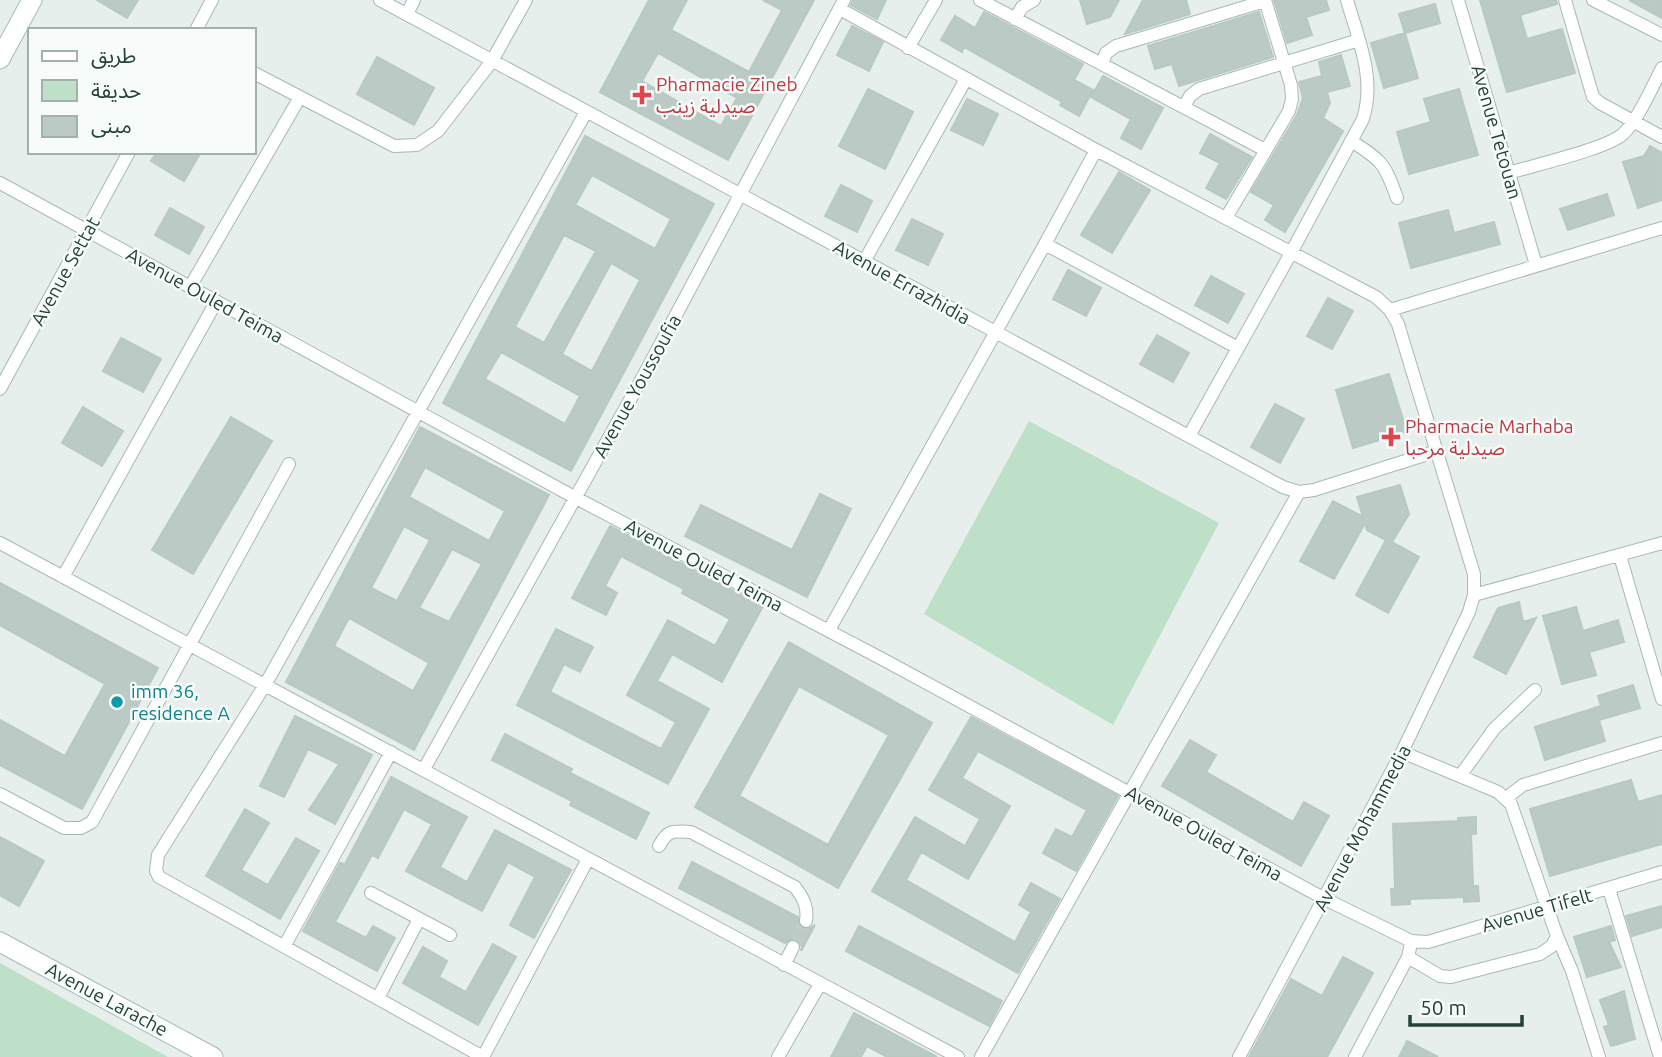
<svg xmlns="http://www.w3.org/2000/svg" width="1662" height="1057" font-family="Ubuntu,'Noto Sans Arabic',sans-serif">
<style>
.green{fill:#bfe0c8}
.building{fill:#bbcac4;stroke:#b8c9c2;stroke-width:2;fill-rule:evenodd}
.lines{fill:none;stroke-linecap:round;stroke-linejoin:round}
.street-tunnel{stroke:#bfccc8;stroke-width:12;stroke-dasharray:12 6;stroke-linecap:butt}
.street-casing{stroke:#a8b8b2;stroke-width:14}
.secondary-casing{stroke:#a4bbb3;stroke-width:21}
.street{stroke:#fff;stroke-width:12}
.secondary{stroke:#fff;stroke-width:19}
.health-dot{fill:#e0444e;stroke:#f7fbf9;stroke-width:2.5}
.culture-dot{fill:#0f9aa8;stroke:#f7fbf9;stroke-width:2.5}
.labels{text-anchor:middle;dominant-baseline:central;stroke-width:5;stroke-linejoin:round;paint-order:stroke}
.health-label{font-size:19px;fill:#be3a42;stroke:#f7fbf9;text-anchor:start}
.street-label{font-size:19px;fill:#24423a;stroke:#f7fbf9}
.culture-label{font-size:19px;fill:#0d838f;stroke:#f7fbf9;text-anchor:start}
</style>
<rect width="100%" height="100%" fill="#e6efeb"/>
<path class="green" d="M1029,421L1219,523L1113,725L924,614Z
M0,963L168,1057H0Z"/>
<path class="building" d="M97,0H138L127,18Z
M649,0H687L671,30L749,72L782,10L763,0H814L728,160L600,92ZM658,53L737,98L721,126L642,81Z
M853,0H886L877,19L851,5Z
M1080,0H1119L1110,17L1087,24Z
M1143,0H1186L1190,14L1125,34Z
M1274,0H1326L1329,10L1306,17L1312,35L1287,43Z
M1480,0H1556L1557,4L1520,15L1527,39L1562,29L1575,73L1507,92Z
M1629,0H1662V18Z
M1435,4L1440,23L1405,33L1399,14Z
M984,12L1083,64L1074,80L1093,90L1079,116L1060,105L1062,102L964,47L962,52L941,40L955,16L975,28Z
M1259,12L1273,57L1179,86L1172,64L1155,69L1148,46Z
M852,26L883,42L869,71L837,55Z
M1405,33L1418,78L1384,88L1371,43Z
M1341,55L1350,86L1327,92L1330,103L1323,118L1343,131L1285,232L1265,220L1274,205L1251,192L1297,115L1303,98L1299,82L1322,76L1319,62Z
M377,57L434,88L414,125L357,94Z
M1103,76L1163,108L1141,149L1121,138L1131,119L1091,97Z
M868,89L913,112L885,169L839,146Z
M1459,89L1478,155L1409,174L1397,132L1431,122L1424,99Z
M967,99L998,114L983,145L951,130Z
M1210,134L1252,157L1226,199L1206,188L1220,163L1200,153Z
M585,136L714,204L571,471L443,403ZM592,175L671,219L655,249L575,205ZM564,235L596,251L544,343L515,327ZM611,263L640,280L592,371L562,354ZM501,352L580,396L565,424L485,379Z
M1650,146L1662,153V200L1638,208L1623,162L1644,156Z
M157,152H201L184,181L151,161Z
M1119,172L1150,190L1112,253L1081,235Z
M841,185L872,201L857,232L825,216Z
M1607,194L1614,215L1568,230L1560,209Z
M170,208L204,227L189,254L155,235Z
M1448,210L1454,233L1494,222L1500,244L1411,268L1399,223Z
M912,219L943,234L928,265L896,250Z
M1068,270L1101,288L1086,316L1053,299Z
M1211,276L1244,294L1228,323L1195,305Z
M1328,298L1353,311L1332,349L1307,336Z
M1157,335L1189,353L1173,382L1140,364Z
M121,338L161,359L143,392L103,371Z
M1389,374L1407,432L1353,448L1336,390Z
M1275,404L1304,419L1280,463L1251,447Z
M83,407L123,431L102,466L62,443Z
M231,417L272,441L193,574L152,550Z
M420,427L549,495L414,750L286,682ZM425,467L505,511L489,541L409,497ZM404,526L430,540L397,601L371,588ZM452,549L482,564L449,622L419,608ZM349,618L429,663L413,691L334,646Z
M1400,485L1409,514L1392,542L1419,557L1388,613L1356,595L1386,540L1367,530L1365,523L1334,579L1300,561L1333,501L1363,517L1357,497Z
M820,494L851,509L807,597L685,536L701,505L792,550Z
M610,526L763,606L722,682L672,654L657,681L709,709L668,784L517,705L556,629L593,647L580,672L564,664L550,692L661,749L676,722L627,695L668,620L715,646L730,619L682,593L684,589L621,556L605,586L617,593L606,615L572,598Z
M0,583L158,668L82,809L0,765V720L65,756L105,684L0,625Z
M1519,602L1523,622L1536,618L1506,674L1474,657L1498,608Z
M1576,607L1583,631L1618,620L1624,642L1589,652L1596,675L1562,684L1543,616Z
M789,642L932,723L838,888L695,807ZM799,686L889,735L828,845L739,796Z
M1633,685L1640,708L1599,720L1605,741L1545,760L1535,727L1601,706L1598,696Z
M295,716L372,755L335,824L309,810L339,764L308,749L284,797L260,786Z
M971,717L1118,796L1076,871L1043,853L1056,829L1072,837L1087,810L978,751L962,778L1010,806L968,879L921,852L906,880L1015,942L1031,912L1019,905L1031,883L1060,899L1018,973L872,891L915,817L965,846L980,819L929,790Z
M505,734L572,769L570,773L649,813L636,839L570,805L572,801L492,760Z
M1190,740L1216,755L1206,772L1293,822L1304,802L1329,816L1301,866L1162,786Z
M391,777L467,817L440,867L467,882L495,830L571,870L534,938L510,925L535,877L508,862L482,911L406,871L432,824L404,809L378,858L372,855L335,922L366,938L373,926L395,938L377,971L303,931L340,863L345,864Z
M1631,780L1638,802L1662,795V844L1550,876L1530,809Z
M245,809L269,823L241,870L268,885L296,838L319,851L280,919L206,876Z
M1476,817V834H1471L1473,886H1478L1479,901L1464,902V897L1410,899V904L1392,905L1391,889H1395L1393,824L1458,821V818Z
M0,837L44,861L19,906L0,895Z
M692,862L798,917V924L802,928L809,929L815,925L801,951L802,946L797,940L792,938L785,943L679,888Z
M1662,906V927L1632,936L1626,916Z
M859,926L1002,1001L989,1026L846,951Z
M1611,926L1615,940L1609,942L1621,967L1587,977L1574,937Z
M493,944L516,957L478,1025L403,983L423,947L447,961L439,977L466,992Z
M1343,957L1373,973L1327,1057H1249L1291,979L1322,996Z
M1624,991L1635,1039L1611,1046L1604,1027L1609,1025L1600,1000Z
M854,1013L937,1057H887L867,1046L861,1057H831Z
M1407,1041L1438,1057H1399Z"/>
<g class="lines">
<path class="street-tunnel" d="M793,947L806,921"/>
<g class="street-casing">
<path id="street" d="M380,0L1283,487L1299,492L1314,490L1437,451
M980,0L1265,150
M1458,0L1536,265
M1565,0L1593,97L1600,103L1662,137
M1593,0L1662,35
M840,9L1096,150L1376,297L1390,310L1398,324L1474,574V595L1469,612L1402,752L1239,1057
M407,14L414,0
M1015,19L1022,7L1034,0
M196,30L212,0
M908,48L936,0
M1102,64L1106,53L1116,46L1265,1
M254,73L394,146L417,145L438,131L492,61L526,0
M1184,107L1190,96L1199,89L1359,40
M1351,141C1382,160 1385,164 1397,198
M1509,173C1534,165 1606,149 1623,134C1638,120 1652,87 1662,68
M0,183L576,498L886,661L1325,899L1411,941L1428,942L1662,872
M1226,218L1289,111L1292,99L1291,85L1265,0
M1045,244L1238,348
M865,260L966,79
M190,287L300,97
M1390,310L1662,228
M0,389L129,152
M1189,436L1291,253L1363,119C1376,78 1358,39 1347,0
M0,543L958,1057
M1620,556L1662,699
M63,577L216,302
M1474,595L1662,543
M829,630L1045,244L1096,150
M1402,752L1498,792L1511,804L1557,936L1552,946L1540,954L1451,977L1440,976L1408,957
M424,769L645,373L844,0
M1460,776L1494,729L1535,690
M0,794L64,828H81L92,822L289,464
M1506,798L1523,785L1662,743
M659,846C668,829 673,831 691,832L795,887C804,899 808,907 806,921
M1609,889L1660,1057
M371,893L450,935
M1557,936L1572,971L1599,1057
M285,945L391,752
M784,965L793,947
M378,998L419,919
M483,1057L159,877L156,871L158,855L265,685L586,112
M483,1057L588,859
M778,1057L820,984
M981,1057L1299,492
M1355,1057L1408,957L1410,948"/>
</g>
<g class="secondary-casing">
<path id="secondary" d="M0,59L32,0
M0,942L213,1057"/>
</g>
<use href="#street" class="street"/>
<use href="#secondary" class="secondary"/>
</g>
<g class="health-dot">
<path d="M638.5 84.5h7v7h7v7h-7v7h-7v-7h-7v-7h7z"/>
<path d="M1387.5 426.5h7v7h7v7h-7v7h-7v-7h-7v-7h7z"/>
</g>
<circle class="culture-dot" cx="117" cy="702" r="7"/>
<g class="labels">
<g class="health-label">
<text x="656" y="84">Pharmacie Zineb<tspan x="656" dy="22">صيدلية زينب</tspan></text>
<text x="1405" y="426">Pharmacie Marhaba<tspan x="1405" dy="22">صيدلية مرحبا</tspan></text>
</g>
<g class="street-label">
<text transform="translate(1497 132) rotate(74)">Avenue Tetouan</text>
<text transform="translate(65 271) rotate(-61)">Avenue Settat</text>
<text transform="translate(902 282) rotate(29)">Avenue Errazhidia</text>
<text transform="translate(205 295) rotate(29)">Avenue Ouled Teima</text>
<text transform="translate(637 386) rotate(-61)">Avenue Youssoufia</text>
<text transform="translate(704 565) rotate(28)">Avenue Ouled Teima</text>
<text transform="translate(1362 828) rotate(-62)">Avenue Mohammedia</text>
<text transform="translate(1204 833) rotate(29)">Avenue Ouled Teima</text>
<text transform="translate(1537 910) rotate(-16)">Avenue Tifelt</text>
<text transform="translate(107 999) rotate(28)">Avenue Larache</text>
</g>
<g class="culture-label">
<text x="131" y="691">imm 36,<tspan x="131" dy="22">residence A</tspan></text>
</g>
</g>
<rect x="28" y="28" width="228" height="126" fill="#f7fbf9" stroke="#a3b1ad" stroke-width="2"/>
<rect x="42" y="51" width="35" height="10" fill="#ffffff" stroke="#a3b1ad" stroke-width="2"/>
<text x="91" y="63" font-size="21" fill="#24423a">طريق</text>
<rect x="42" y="80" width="35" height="21" fill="#bfe0c8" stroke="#a3b1ad" stroke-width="2"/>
<text x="91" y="98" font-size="21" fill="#24423a">حديقة</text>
<rect x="42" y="116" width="35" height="21" fill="#bbcac4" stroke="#a3b1ad" stroke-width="2"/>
<text x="91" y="133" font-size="21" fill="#24423a">مبنى</text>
<path d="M1410 1015v10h112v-10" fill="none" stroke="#24423a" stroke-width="3.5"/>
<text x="1420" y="1015" font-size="21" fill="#24423a" stroke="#f7fbf9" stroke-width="5" paint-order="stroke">50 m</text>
</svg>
